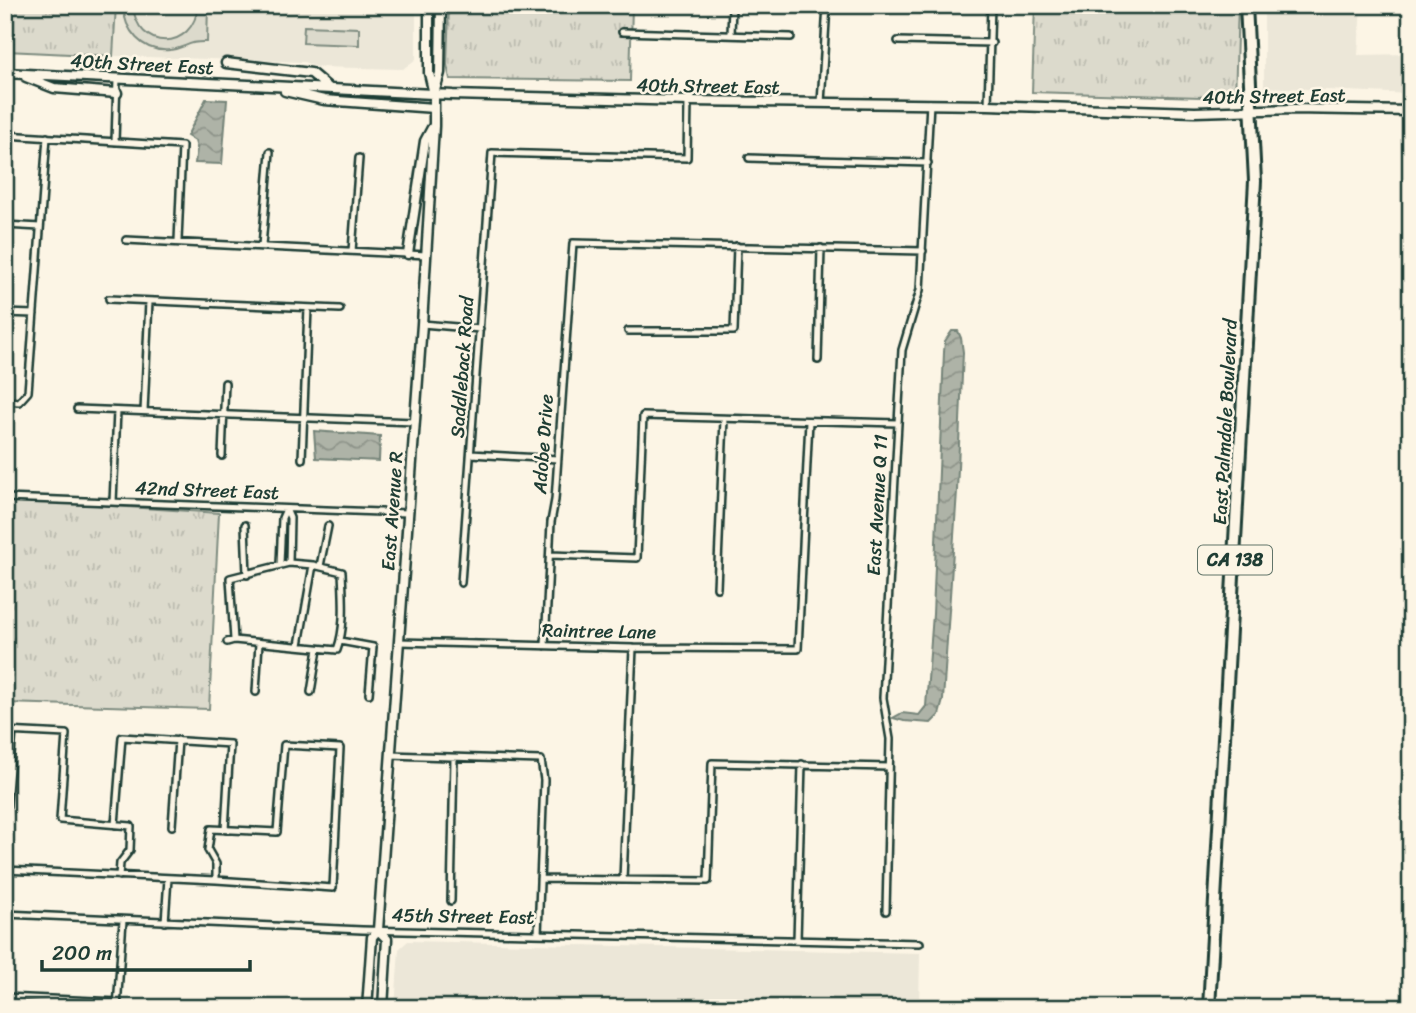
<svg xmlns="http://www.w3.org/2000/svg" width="1416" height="1013" font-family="Sriracha,sans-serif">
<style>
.built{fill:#ece7d8}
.grass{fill:url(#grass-tufts);stroke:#7e8c80;stroke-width:2}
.park{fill:#dcdacc;stroke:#7e8c80;stroke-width:2}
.water{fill:url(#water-waves);stroke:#758479;stroke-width:2}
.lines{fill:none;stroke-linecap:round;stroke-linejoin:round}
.street-casing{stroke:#1f3d34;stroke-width:10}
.secondary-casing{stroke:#1f3d34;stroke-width:13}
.highway-casing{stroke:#1f3d34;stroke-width:16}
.street{stroke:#fcf5e5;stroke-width:5}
.secondary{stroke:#fcf5e5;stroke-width:8}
.highway{stroke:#fcf5e5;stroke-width:10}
.labels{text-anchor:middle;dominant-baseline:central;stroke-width:5;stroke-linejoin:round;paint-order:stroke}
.shield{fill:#fcf5e5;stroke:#617469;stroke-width:2}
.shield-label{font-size:18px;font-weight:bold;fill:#1f3d34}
.street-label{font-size:19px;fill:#1f3d34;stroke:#fcf5e5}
</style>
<defs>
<pattern id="grass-tufts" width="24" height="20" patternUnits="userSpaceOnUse" patternTransform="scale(1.75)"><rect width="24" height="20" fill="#dcdacc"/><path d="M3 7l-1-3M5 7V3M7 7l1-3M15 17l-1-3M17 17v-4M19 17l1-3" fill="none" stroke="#bcbcb0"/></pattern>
<pattern id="water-waves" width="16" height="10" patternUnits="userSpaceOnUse" patternTransform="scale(1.75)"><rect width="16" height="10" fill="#aeb3a7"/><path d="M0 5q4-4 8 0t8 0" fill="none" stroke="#8d9389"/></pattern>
</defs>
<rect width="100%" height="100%" fill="#fcf5e5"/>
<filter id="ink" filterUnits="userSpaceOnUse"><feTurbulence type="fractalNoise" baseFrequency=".0143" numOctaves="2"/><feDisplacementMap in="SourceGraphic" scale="14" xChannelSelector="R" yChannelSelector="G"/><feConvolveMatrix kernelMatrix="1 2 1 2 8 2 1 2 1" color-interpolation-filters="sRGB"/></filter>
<g filter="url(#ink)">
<path class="built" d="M116,5H416V59L403,69L316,67L304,62L113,56Z
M1264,5H1361L1358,55L1411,54V94L1264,87Z
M408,941L920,953L919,1008H395L399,949Z"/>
<path class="grass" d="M7,5H116L113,56L6,51Z
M449,5H632L630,81L450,79L447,65Z
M1035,5H1238L1235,98L1032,92Z
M5,499L219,513L209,709L5,703Z"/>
<path class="park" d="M123,5H133C136,52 194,52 198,5H208L207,42C188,41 186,48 170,50C142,53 124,30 123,5Z
M304,26L359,28V45L303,43Z"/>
<path class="water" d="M206,99L227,100L222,164L195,163L197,148L195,141L187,136Z
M952,331H958L961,338L963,352L957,491L943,700L939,715L931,723L904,721L893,718L902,713L919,715L926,706L933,614L944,352L945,341Z
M314,431L380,436L379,461L316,458Z"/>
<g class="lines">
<g class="street-casing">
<path id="street" d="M622,32L791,37
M731,35L732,5
M898,41L992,43
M821,103L827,5
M988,105L991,5
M5,135L182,146L178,241
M115,142L117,79
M749,158L928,163
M5,225L40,227
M126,240L427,255
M262,246L270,152
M352,251L359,158
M109,299L340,309
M5,313L34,314
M422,324L480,329
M628,331H734L737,246
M818,360L821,248
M5,401L19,402L28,392L47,137
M77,409L414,422
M144,412L149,301
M471,454L558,459
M222,456L225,383
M302,459L308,308
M5,498L407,513
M113,502L117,411
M245,525L247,575
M550,555L637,558L643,416L897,423
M280,564L282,518L286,509L290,518L289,563
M320,566L328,526
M461,583L492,153L687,158L688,101
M717,588L724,419
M340,641L373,647L369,694
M227,642L234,640L337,650C346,626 343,597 342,572L313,565L289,563L230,578L234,640
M399,642L633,648L798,649L809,421
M299,645L313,565
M545,646L551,522L555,500L573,243L923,251
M256,692L259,643
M311,692L318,649
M5,731L66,734L60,820L131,826L130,850L120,863L119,876
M390,755L541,760L544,780L538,934
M115,825L122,737L230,744L225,830
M172,826L178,740
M5,828L13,731
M5,870L216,880L333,888L340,748L284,745L277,832L211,829L208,850L216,864V880
M540,879L708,881L712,763L889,767
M623,879L633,648
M451,901L454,758
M886,911L890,739L883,698L902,350L920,290L930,103
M5,914L362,930L920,943
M165,922L168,878
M797,940L802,764
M5,997L118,1002
M117,1008L123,920"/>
</g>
<g class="secondary-casing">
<path id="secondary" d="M226,63L311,73L330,89
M5,73L453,95L688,101L988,105L1195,112L1293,109L1411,111
M26,77L54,88L117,93
M285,91L324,100L434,108
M434,94L440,73L441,5
M408,254L425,141L432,128
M378,930L387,939L383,1008
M367,1008L372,937L378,930L422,324L434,126V94L429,73V5"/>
</g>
<g class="highway-casing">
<path id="highway" d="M1209,1008L1255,181L1246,5"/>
</g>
<use href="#street" class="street"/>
<use href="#secondary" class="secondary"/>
<use href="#highway" class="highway"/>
</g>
</g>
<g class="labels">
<rect class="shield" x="1198" y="545.5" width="74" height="29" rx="5"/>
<g class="shield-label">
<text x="1235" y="560">CA 138</text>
</g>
<g class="street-label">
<text transform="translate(142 64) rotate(3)">40th Street East</text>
<text transform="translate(708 86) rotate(1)">40th Street East</text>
<text transform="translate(1274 96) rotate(-1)">40th Street East</text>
<text transform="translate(462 367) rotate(-86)">Saddleback Road</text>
<text transform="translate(1225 422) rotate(-87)">East Palmdale Boulevard</text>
<text transform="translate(543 444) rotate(-86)">Adobe Drive</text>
<text transform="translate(207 490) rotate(2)">42nd Street East</text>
<text transform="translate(877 505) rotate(-87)">East Avenue Q 11</text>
<text transform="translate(392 511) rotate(-86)">East Avenue R</text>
<text transform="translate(599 631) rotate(1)">Raintree Lane</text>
<text transform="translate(463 916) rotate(1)">45th Street East</text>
</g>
</g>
<rect width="1416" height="1013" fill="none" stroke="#fcf5e5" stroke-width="28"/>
<rect x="14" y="14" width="1388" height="985" fill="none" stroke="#1f3d34" stroke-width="2.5" filter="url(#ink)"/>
<path d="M42 960v10h208v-10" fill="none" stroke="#1f3d34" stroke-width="3.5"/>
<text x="52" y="960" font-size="21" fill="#1f3d34" stroke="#fcf5e5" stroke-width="5" paint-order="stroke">200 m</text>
</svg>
